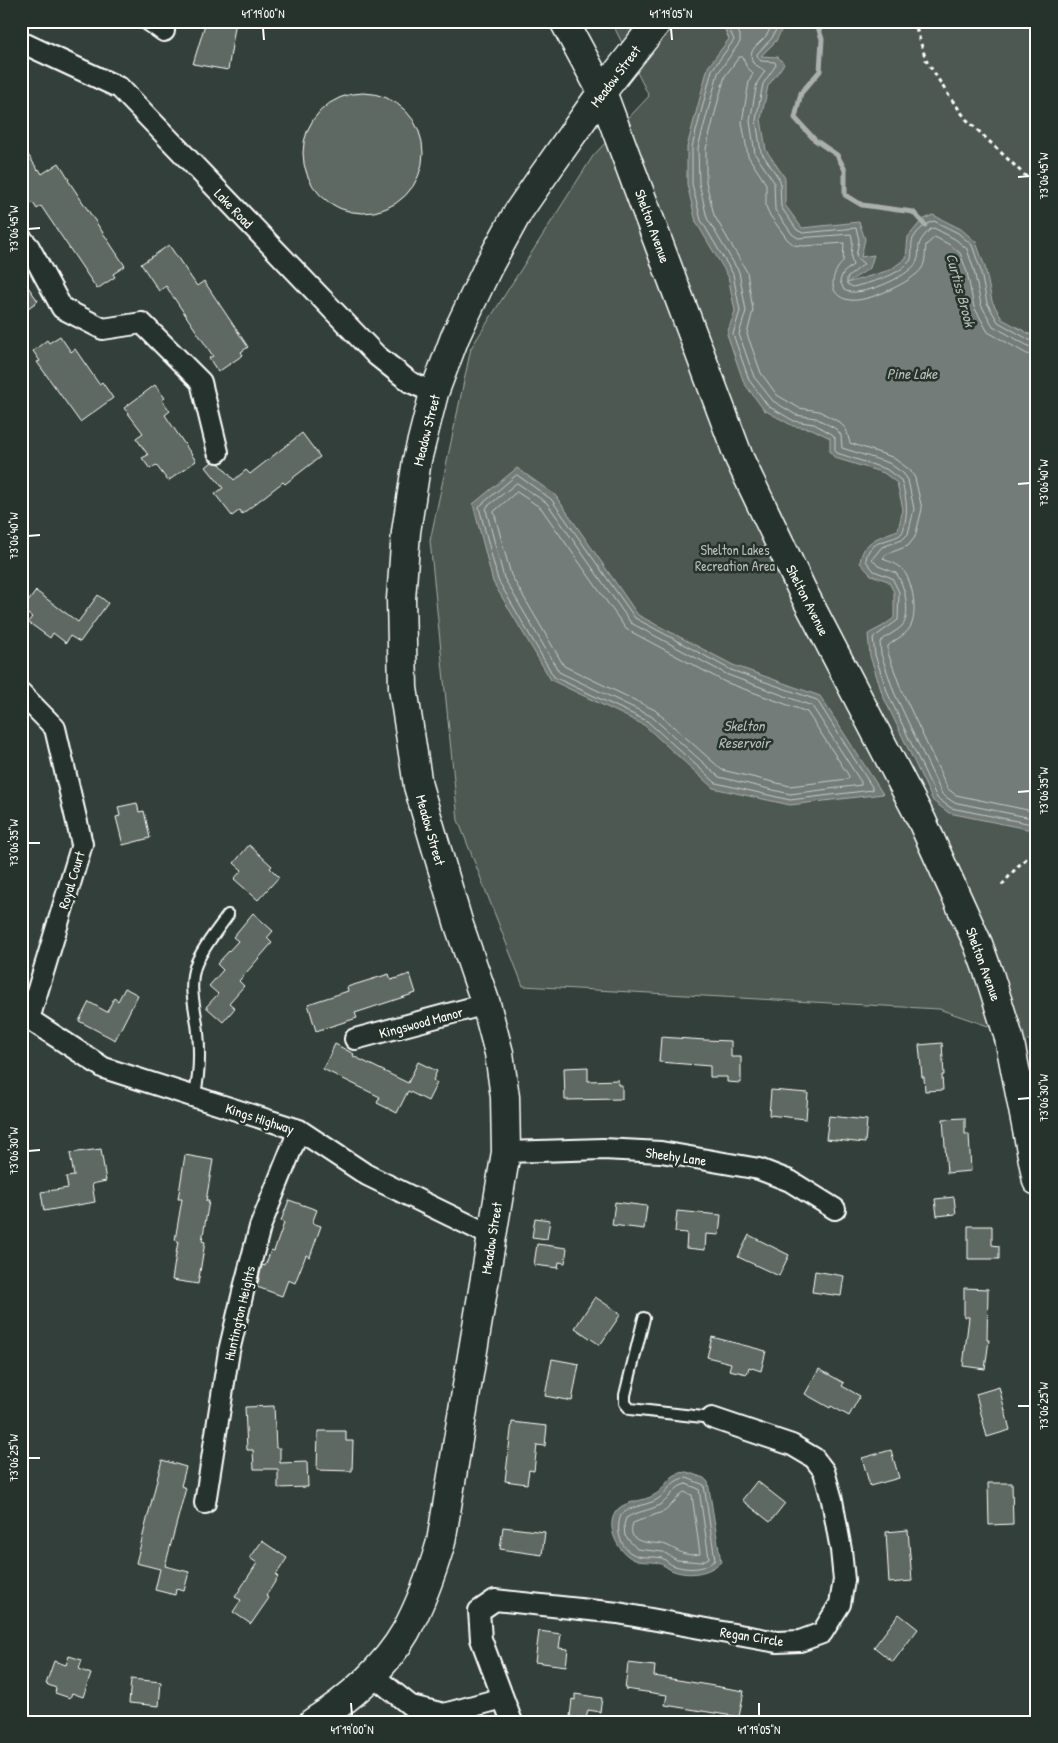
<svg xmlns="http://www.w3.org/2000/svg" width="1058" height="1743" font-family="'Patrick Hand',sans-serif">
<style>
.green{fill:#4d5853;stroke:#a6aca9}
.water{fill:#737b78;stroke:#abb0ae}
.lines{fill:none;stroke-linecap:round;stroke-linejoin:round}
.shore{stroke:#c7cac9;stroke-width:1}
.stream{stroke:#abb0ae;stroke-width:5}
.building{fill:#5f6964;stroke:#fff}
.lane-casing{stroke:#fff;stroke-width:14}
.street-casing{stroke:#fff;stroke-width:24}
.secondary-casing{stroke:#fff;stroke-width:31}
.path{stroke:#fff;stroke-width:3;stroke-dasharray:4 4;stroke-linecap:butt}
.lane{stroke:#26332d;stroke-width:10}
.street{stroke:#26332d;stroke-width:20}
.secondary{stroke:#26332d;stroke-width:28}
.ticks{fill:none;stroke:#fff;stroke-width:2}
.labels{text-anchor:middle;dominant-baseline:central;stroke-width:5;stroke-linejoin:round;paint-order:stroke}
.street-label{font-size:14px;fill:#fff;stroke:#26332d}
.park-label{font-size:14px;fill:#b8bcba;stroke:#26332d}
.water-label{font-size:15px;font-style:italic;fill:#b9bdbc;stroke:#26332d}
.neatline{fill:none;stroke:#fff;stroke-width:2}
.ticks-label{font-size:12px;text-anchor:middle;fill:#fff}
</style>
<rect width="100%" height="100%" fill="#333f3a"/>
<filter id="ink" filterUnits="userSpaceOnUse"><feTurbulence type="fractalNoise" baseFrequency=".02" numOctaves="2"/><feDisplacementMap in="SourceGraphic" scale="10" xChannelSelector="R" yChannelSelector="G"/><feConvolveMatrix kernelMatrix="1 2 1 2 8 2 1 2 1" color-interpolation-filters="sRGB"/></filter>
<g filter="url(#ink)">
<path class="green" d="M611,21H1037V1043L939,1009L523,986L458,820L430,541L471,348L593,156L649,96Z"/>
<path class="water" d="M721,21H784L785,23L776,41L761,56L778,57L784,64L768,86L761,119L766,150L785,178V205L802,228L859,222L865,239L861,257L874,255L870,268L847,283L890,270L906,258L908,237L922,220L933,215L961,229L976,242L985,267L992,301L1002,319L1037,338V831L949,813L933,801L883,696L870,656L868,634L883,626L894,618V592L888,581L871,575L860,563C862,541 879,537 898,530L903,509L897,483L884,473L835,458L830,452V438L812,429L793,426L764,410L744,383L727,334L735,311L728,276L696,222L687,184V147L708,67L729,39Z
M517,468L555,495L638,615L733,665L820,696L883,794L790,805L713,788L644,725L551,680L493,582L473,504Z
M687,1472L704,1478L708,1482L721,1562C708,1574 688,1577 671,1570C667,1568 663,1564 658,1563C651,1561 643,1563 635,1560C618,1554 603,1524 618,1509C628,1500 643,1502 654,1495C668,1488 666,1473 687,1472Z"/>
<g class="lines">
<path class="shore" d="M726,21L734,40L712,70L692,147V184L701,220L733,274L740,311L733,334L749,380L768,406L794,421L814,424L832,434L835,438V450L837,453L886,469L901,480C906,495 908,508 905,523C904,526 904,531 901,534C892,542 867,539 866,561L874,571L892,578L899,592L898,620L873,638L875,655L888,694L937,798L951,808L1037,825
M733,21L740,35V42L718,73L698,148L699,183L707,218L739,272L746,311L739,334L754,377L773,401L796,415L816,418L836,429L841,435L842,448L889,463L904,474L908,480L914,509L908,534L902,540L882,547L872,559L878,566L896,573C904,583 912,615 902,626C896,632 886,636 880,642L881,654L894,692L942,794L953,802L1037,819
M774,21C771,26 769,32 766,36C758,45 747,50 753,63L765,71L757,83L750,121L755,154L774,182L775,210L792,234L798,238L851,234C855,245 848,253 853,265L843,273L840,281L844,290C858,299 908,277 916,263C922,252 914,247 925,235C928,231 930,229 934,228L955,239L967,249L974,270L981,305L993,326L1030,347L1037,349
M780,21L772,38L757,54L758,58L761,61L775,62L776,65L763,84L756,120L761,152L780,180L781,207L797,230L803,233L856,228L859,240L856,257L864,264L847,278V284L853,287C871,282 897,277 910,261C913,256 911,248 912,242C914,233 926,223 934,221L958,233L972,245L980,268L987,303L998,322L1033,342H1037
M1037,356L1027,354L988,332L974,307L967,272L960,253L950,245L935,237L926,245C925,252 926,261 922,268C913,282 866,303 850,300C827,297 830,274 843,262L844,243L804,246L794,245L787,239L769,214L766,206V184L748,156L742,122L749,82L753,73L746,66L743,57H739L725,76L718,101L706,149V182L714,215L747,272L753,310L747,334L761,373L777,395L799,408L819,411L839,422L846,429L850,443L892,457L910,470L915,478L922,509L915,537L908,546L887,554L883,558L885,560C891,562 898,564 902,569C913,580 919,616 909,629C904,636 894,640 888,646V653L901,689L948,789L956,795L1037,812
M517,475L551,499L635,618L731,670L817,700L872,787V790L790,800L716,783L647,721L554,677L498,580L479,507Z
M517,483L547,503L631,623L728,675L812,706L861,782V785L790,794L719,777L651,716L559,672L504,578L486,510L487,507Z
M517,492L541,508L626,629L725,682L807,712L849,776L848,779L790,786L722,770L655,710L564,666L511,575L494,512Z
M687,1478L704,1485L715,1560C704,1570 689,1570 675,1566C670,1565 666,1560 662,1558C654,1556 646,1558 638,1556C620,1551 615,1530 621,1515C631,1505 647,1506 658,1499C669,1491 672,1478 687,1478Z
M686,1484L699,1489L709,1558L701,1562L677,1560L663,1552L637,1549L625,1536L624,1525L626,1518C637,1511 651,1511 661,1504C671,1498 674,1486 686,1484Z
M684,1492L692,1495L700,1554C683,1557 680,1551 666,1545C654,1541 625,1547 633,1523L665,1511Z"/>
<path class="stream" d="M816,21L822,39L820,71L801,93L795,118L815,140L837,155L845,170V195L862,205L913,212L925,225"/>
</g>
<path class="building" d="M206,21H236L228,70L193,64Z
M303 153a60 60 0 1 1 120 0a60 60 0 1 1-120 0Z
M21,144L38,170L39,169L42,174L59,163L69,179L68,180L125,266L113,274L115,277L97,289L41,206L37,209L33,203L31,204L21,190Z
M169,245L197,286L204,281L248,347L241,352L243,355L218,372L209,358L213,356L166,286L159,291L141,264Z
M21,277L38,301L21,313Z
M60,336L71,352L75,349L99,384L102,382L113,398L80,422L37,362L40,361L33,351L47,340L49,343Z
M155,385L165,398L162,400L170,411L165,415L196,461L168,481L156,465L150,469L142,458L148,455L136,438L143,433L124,408Z
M302,433L320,457L285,484L283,482L242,514L240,510L232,516L215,494L223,488L206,467L212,462L220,464L234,480L246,470L250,474Z
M36,591L78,622L98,595L108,603L80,642L70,636L66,643L53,633L50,638L28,622L32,617L22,610Z
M137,803L139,812L144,811L150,838L123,845L116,817L120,816L118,807Z
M249,845L272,866L270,868L279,877L258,900L234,879L242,870L234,863Z
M253,913L273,931L267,938L272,943L239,981L244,986L229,1003L235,1008L223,1022L206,1007L218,994L209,986L223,970L217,964L238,941L233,937Z
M389,974L391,980L410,974L416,993L355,1013L357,1018L316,1031L308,1004L348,991L347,987Z
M125,988L138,995L115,1040L79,1021L89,1002L107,1012L114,998L118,1001Z
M661,1037L705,1040L731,1041V1057H741V1083L727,1082V1077H710V1066L659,1062Z
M942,1043L944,1075H942L943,1090L925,1091L924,1077H922L919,1045Z
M335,1044L354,1054L353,1056L408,1083L418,1062L437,1071L433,1080L437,1083L428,1101L408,1091L397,1113L377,1103L380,1097L323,1069Z
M588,1067V1081L618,1080V1085H622V1099L565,1100L564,1068Z
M771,1090L808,1093L806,1119L769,1115Z
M829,1116L867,1120L865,1143L826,1139Z
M965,1118V1134H969L971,1171L947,1173L943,1119Z
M101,1149L106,1181L92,1184L95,1202L44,1211L41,1192L68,1188L66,1177L74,1176L70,1153Z
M185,1155L213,1160L206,1201H209L202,1241L205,1242L198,1284L172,1280L178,1241L175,1240L182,1199H178Z
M954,1197L956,1214L937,1216L935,1199Z
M289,1200L317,1210L312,1223L321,1226L310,1257L306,1255L295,1283L288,1280L282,1296L257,1287L262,1265L265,1266L271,1250L274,1251L284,1223L281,1221Z
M615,1202L647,1206L644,1229L612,1225Z
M677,1211L721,1215L719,1235L706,1234L705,1250L686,1248L687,1233L675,1232Z
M535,1218L550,1220L547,1239L532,1237Z
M968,1226H992V1245L999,1246V1259H968Z
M749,1235L789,1255L779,1276L738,1257Z
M537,1244L567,1248L565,1263L559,1262L558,1268L534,1265Z
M815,1271L844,1276L841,1296L812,1292Z
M964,1288L988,1289L987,1340H989L985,1369L963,1366L969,1317H964Z
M595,1297L621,1314L600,1345L575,1328Z
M712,1337L766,1351L761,1371L749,1367L747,1374L729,1370L731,1363L707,1357Z
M552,1359L579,1364L572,1401L545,1396Z
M819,1369L844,1383L842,1386L860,1396L849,1416L831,1406L830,1408L805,1394Z
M999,1387L1010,1430L987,1437L976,1394Z
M274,1406L276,1448H280V1463L307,1462L308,1487L278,1488V1469H254L253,1450H247L245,1407Z
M512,1422L547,1426L545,1446L537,1445L534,1471L529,1470L527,1484L505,1481Z
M318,1431H346V1441H353L352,1471L317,1470Z
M891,1450L899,1478L870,1486L862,1458Z
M162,1460L186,1467L181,1486L186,1488L165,1566L189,1572L184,1591L176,1589L175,1595L155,1590L160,1569L136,1563Z
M757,1481L785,1503L770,1522L742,1500Z
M988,1483H1012L1013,1524L989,1525Z
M503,1527L545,1532L542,1555L500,1549Z
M908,1530L912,1581L889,1583L886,1532Z
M262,1541L287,1558L276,1575L278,1577L266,1596L269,1598L251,1624L233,1612L241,1600L235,1597L257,1563L250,1558Z
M899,1614L918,1629L893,1662L874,1647Z
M539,1631L561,1634L559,1648L568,1649L566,1666L535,1662Z
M69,1656L82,1660L79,1669L91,1674L83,1697L72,1693L70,1698L55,1693L56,1688L46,1684L54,1661L66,1665Z
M628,1663L655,1666L654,1676L744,1691L739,1717L665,1705L667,1695L625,1689Z
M131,1679L161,1682L159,1706L129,1703Z
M575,1694L602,1698L600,1712L588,1710L586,1719L570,1717L572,1699L575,1700Z"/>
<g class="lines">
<g class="lane-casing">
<path id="lane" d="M194,1097C200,1075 200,1054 198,1032C196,1010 188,988 195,967C200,951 218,929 228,915
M644,1318L625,1395V1403L630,1409L712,1418"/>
</g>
<g class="street-casing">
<path id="street" d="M150,21L164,31
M21,42L120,88L376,355L410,382L434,393
M21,238L29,247L62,308L103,329L142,323L201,382L218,452
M21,693L55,728L82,844L29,1019
M21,1015L29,1019L104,1068L299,1130L367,1175L492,1236
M355,1039L486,1004
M506,1152L603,1149L661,1152L759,1169L790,1181L835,1209
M205,1503L229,1351L244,1288L260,1227L299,1130
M371,1674L411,1706L444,1714L503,1698
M512,1722L481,1639L479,1611L495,1600L618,1613L777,1642L800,1641L822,1633L840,1604L844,1580L841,1550L832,1500L824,1471L814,1458L792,1445L712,1418"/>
</g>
<g class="secondary-casing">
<path id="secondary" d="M564,21L602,92L739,458L803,592L922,821L978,944L990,977L1009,1038L1037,1181
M313,1722C348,1700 385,1668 406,1631C421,1603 432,1573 441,1542L506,1152L505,1097L499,1053L486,1004L459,925L418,786L403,688L401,599L406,532L417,460L434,393L455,337L488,267L518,212L540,180L602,92L658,21"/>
</g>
<path class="path" d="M914,21L926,60L947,93L966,119L1037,187
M1002,885L1017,867L1037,849"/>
<use href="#lane" class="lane"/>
<use href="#street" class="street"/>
<use href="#secondary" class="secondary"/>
</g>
</g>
<path class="ticks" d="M263,28L264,40M671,28L672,40M1018,177L1030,176M28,229L40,228M1018,484L1030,483M28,536L40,535M1018,792L1030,791M28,843H40M1018,1099L1030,1098M28,1151L40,1150M1018,1406H1030M28,1458H40M351,1703L352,1716M759,1703V1716"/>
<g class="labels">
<g class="street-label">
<text transform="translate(615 76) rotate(-53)">Meadow Street</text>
<text transform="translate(234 208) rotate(46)">Lake Road</text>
<text transform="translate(653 226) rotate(70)">Shelton Avenue</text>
<text transform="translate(426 430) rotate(-76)">Meadow Street</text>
<text transform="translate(808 600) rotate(63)">Shelton Avenue</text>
<text transform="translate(431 830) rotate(74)">Meadow Street</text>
<text transform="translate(71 880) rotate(-73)">Royal Court</text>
<text transform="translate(984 964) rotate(70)">Shelton Avenue</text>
<text transform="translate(421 1022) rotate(-15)">Kingswood Manor</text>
<text transform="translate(260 1118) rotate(18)">Kings Highway</text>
<text transform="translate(676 1156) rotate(8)">Sheehy Lane</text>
<text transform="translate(491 1238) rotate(-81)">Meadow Street</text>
<text transform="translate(239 1313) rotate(-77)">Huntington Heights</text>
<text transform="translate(752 1636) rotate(9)">Regan Circle</text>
</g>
<g class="park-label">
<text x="735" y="549">Shelton Lakes<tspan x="735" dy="16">Recreation Area</tspan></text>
</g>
<g class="water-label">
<text transform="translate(961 290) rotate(75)">Curtiss Brook</text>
<text x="912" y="373">Pine Lake</text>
<text x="744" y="725">Skelton<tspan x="744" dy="17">Reservoir</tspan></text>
</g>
</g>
<rect width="1058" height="1743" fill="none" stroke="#26332d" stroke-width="55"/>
<rect x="28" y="28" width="1002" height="1688" class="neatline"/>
<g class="ticks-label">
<text x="263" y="18">41°19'00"N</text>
<text x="671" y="18">41°19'05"N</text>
<text transform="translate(1044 176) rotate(-90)" y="4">73°06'45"W</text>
<text transform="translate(14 229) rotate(-90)" y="4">73°06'45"W</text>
<text transform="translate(1044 483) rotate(-90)" y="4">73°06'40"W</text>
<text transform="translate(14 536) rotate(-90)" y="4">73°06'40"W</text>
<text transform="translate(1044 791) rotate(-90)" y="4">73°06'35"W</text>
<text transform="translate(14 843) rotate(-90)" y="4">73°06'35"W</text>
<text transform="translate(1044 1098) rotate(-90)" y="4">73°06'30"W</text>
<text transform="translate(14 1151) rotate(-90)" y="4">73°06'30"W</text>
<text transform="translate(1044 1406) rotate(-90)" y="4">73°06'25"W</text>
<text transform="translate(14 1458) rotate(-90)" y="4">73°06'25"W</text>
<text x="352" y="1734">41°19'00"N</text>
<text x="759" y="1734">41°19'05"N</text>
</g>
</svg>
